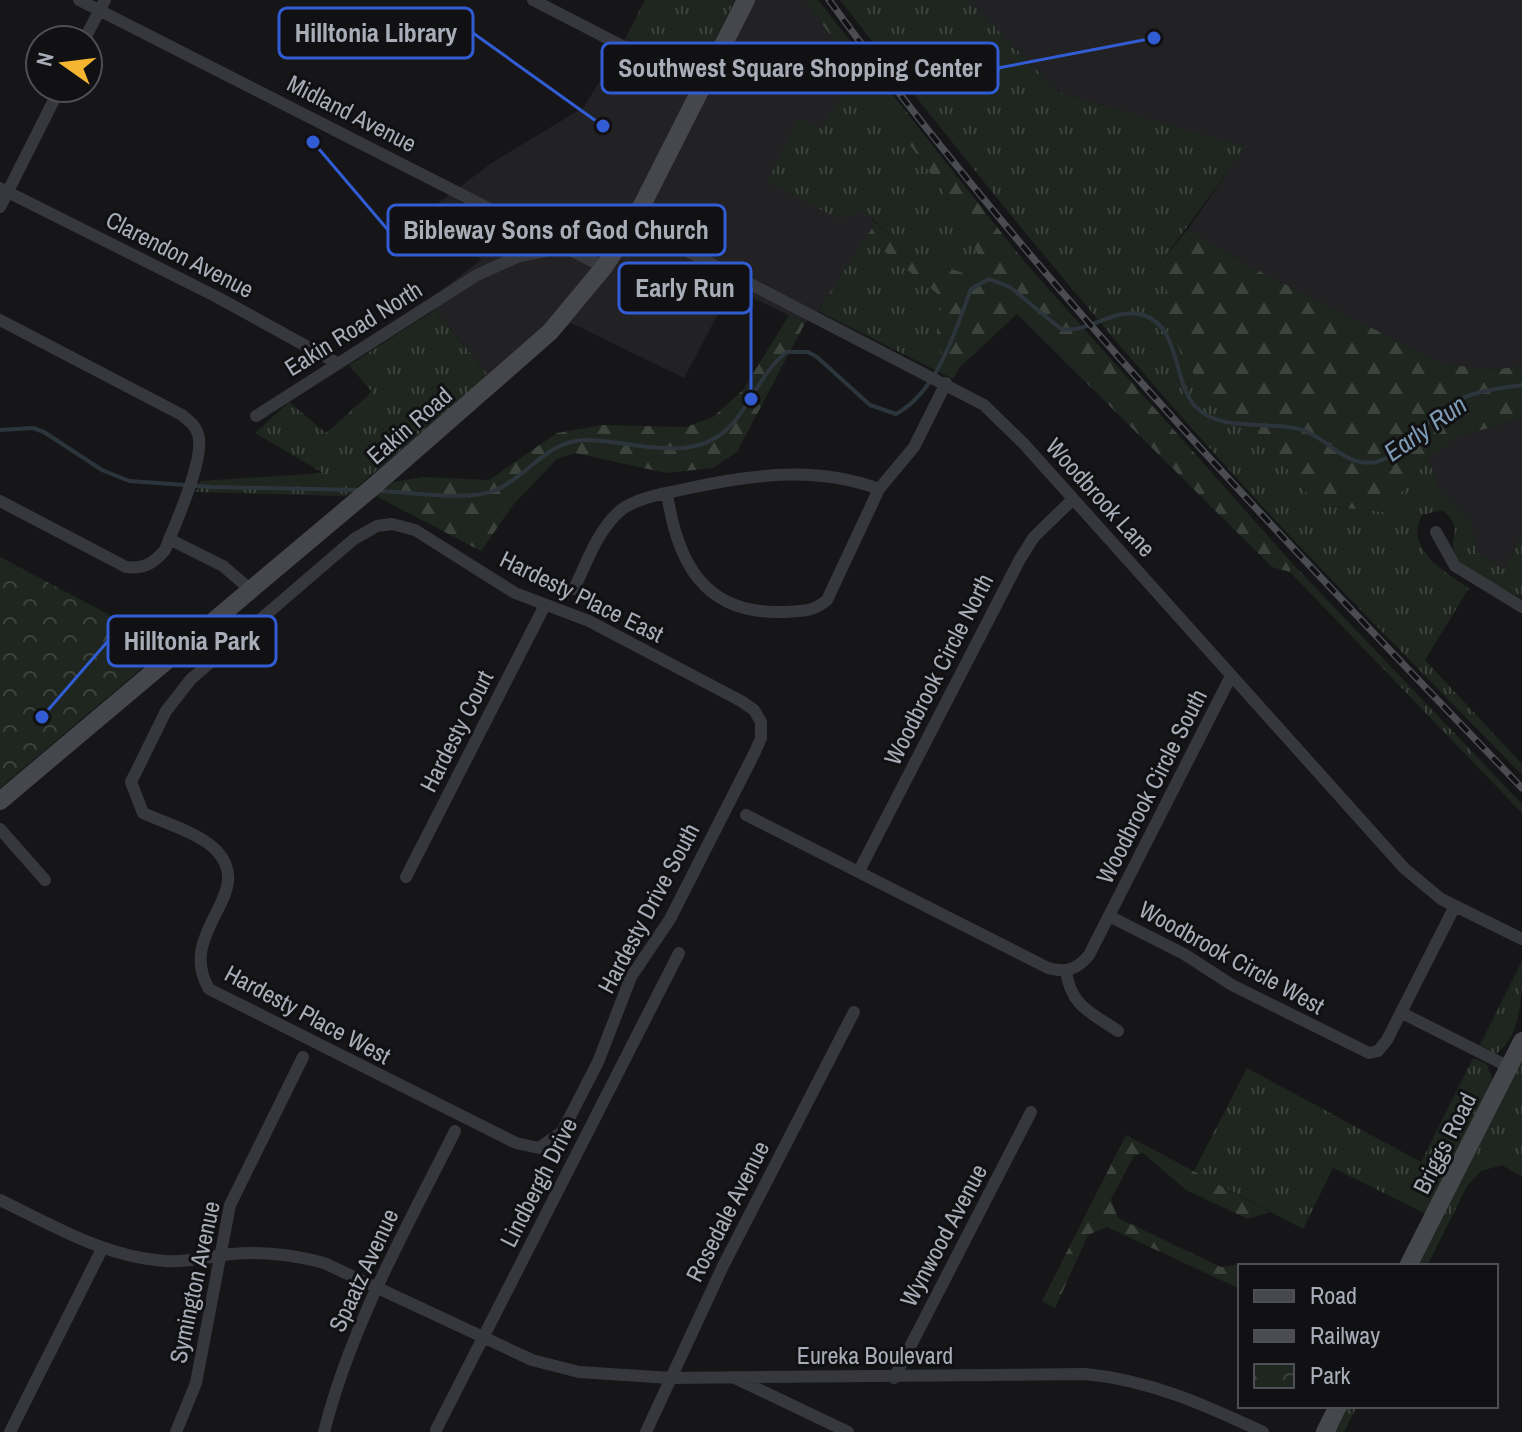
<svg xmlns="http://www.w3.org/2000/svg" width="1522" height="1432" font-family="'Archivo Narrow',sans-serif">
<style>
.built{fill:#222225}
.grass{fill:url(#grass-tufts)}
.forest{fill:url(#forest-firs)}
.park{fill:url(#park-crowns)}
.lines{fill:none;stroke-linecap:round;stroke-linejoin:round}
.stream{stroke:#2c353c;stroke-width:4}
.street{stroke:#37383d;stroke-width:12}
.secondary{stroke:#45474d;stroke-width:18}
.rail-casing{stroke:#4a4c52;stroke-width:7}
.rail{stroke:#111113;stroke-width:4;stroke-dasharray:12;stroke-linecap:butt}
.labels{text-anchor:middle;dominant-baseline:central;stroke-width:6;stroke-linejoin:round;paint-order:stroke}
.street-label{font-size:24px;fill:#a8adb8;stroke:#111113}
.water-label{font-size:26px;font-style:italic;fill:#7e9ab4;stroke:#111113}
.leader{fill:none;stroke:#325cd3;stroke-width:3}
.callout-dot{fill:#325cd3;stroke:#111113;stroke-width:3}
.callout{fill:#111113;stroke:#325cd3;stroke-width:3}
.callout-label{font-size:26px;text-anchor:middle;font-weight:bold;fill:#a8adb8}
</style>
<defs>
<pattern id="grass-tufts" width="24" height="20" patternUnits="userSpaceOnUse" patternTransform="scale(2)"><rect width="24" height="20" fill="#1e261f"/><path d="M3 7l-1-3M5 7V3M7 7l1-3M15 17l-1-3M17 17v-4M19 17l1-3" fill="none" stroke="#3c433d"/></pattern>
<pattern id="forest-firs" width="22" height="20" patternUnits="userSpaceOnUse" patternTransform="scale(2)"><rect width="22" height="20" fill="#1e261f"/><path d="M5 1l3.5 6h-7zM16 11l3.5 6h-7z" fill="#3c433d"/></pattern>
<pattern id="park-crowns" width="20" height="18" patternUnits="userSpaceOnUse" patternTransform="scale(2)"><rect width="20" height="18" fill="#1e261f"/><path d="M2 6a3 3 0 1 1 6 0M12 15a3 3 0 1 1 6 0" fill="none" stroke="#3c433d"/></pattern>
</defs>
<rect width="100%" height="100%" fill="#161618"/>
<path class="built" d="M735,0H805L856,70L822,130L798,119L863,211L876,223L818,311L805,323L732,288L684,378L571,323L499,388L428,301L482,259L410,224L493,162L584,107L626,37L684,67L701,65Z
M969,0H1522V365L1496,370L1443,364L1253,268L1188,229L1245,147L1058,92Z
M1522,418V532L1504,569L1476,552L1471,520L1438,487L1429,458L1458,437Z"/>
<path class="grass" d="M645,0H735L702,65L685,68L626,37Z
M840,0H969L1058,92L1246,147L1158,266L1209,401L1262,436L1316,505L1385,512L1429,458L1438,487L1471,520L1476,552L1504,569L1522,532V598C1503,588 1467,576 1456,556C1446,536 1467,530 1442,510L1422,515C1404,548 1444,572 1469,588L1425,660L1522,764V775C1428,678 1332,583 1241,483C1100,328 969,166 840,0Z
M856,70L955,207L981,261L970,275L915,256L863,211L839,219L767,182L798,118L822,129Z
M866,237L944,298C937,326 928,352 959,368L953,379L818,311Z
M435,310L489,376L346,496L196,492L200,481L323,473L255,433L289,402L326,433L372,392L349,365Z
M1292,563L1522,804V813L1290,572Z
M1522,961C1522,996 1522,1034 1496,1054L1480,1045Z
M1522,1055V1177L1502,1165L1481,1171L1467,1186L1427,1266H1416Z
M1473,1058L1487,1064L1493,1082L1428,1215L1333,1168L1303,1229L1194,1171L1247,1068L1421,1162Z
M1345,1406H1357L1344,1432H1332Z"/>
<path class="forest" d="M805,0H818L1023,260L1292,563L1290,572L1272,567L1017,314L959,368C928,352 937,326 943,298L866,237L876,223L915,256L969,275L981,261L955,207Z
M1188,229L1253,268L1443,364L1496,370L1522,365V418L1458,437L1429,458L1385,512L1316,505L1262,436L1209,401L1159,312L1171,300L1158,266Z
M789,315L805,323L737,452L713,468L666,473L575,453L557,459L513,505L481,551L376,496L394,482L423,477L489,480L557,433L603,425L686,427L713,417L743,390Z
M1126,1135L1270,1212L1248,1219L1186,1190L1143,1153L1134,1156L1111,1199L1118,1218L1221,1267L1249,1263L1259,1266H1240V1289L1107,1227L1088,1235L1055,1308L1042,1301Z"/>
<path class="park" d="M0,557L168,646L0,788Z"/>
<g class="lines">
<path class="stream" d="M0,430L33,428L44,432L102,470L129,481L213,487L359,490
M380,491C411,492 468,502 496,490C527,477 546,441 585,440C626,440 680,461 717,437C748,417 758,373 787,352H808L817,357L870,405L896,414C938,391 955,331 971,289L989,279L1010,287L1061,329C1088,334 1116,306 1143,315C1181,327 1172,380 1195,406C1220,434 1273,419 1305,431C1329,440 1347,468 1376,462C1404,455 1421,427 1442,410C1464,392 1495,389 1522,385"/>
<path class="street" d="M79,0L604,267
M533,0L702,87
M84,40L105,0
M0,188L217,297L337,363
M0,207L60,88
M633,223L984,405L1024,444L1404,868L1441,899L1522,939
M0,320L182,415C189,421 195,425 198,434C206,458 174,526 165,550C153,564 144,569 126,567L0,501
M256,416L477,275L517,257L564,247
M667,493C677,561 703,614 781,612C799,611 812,613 827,600L879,489L914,447L946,383
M392,524L415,530L515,593L589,621L741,701L754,710L761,722V738L755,752L670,919L631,977L598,1062L562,1132L539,1148L516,1143L209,989C175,931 258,894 216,850C199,833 165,823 143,813L131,782L166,711L191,679L354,539L377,526Z
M1436,532L1455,566L1522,607
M169,539L223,566L251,590
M574,589C587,562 598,529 621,510C638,497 664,494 685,489C750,475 814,465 879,489
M746,815L1048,968C1065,973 1077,970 1089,955L1231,676
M0,829L45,880
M859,871L1020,559L1034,537L1073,499
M406,877L545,605
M1109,916L1184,954L1232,985L1369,1053L1378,1051L1387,1040L1455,906
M1066,971C1071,1006 1090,1012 1118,1031
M1402,1013L1509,1067
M0,1200C54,1226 105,1257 165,1261C189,1263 210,1256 232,1254C263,1251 295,1255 324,1263L532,1360L579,1372L671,1378L1085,1374C1150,1380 1205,1405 1263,1432
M894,1378L1031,1112
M737,1379L848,1432
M436,1430L679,953
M10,1432L102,1249
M176,1432L196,1383L230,1205L303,1057
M324,1432C351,1325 406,1229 455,1131
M646,1432L723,1266L854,1012"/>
<path class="secondary" d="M0,801L374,486L550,332L604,267L633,223L746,0
M1408,1266L1522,1041
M1325,1432L1338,1406"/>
<g class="rail-casing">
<path id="rail" d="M829,0C1036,284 1280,536 1522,788"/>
</g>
<use href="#rail" class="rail"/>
</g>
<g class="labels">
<g class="street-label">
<text transform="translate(352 113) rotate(27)">Midland Avenue</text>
<text transform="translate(180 254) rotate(27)">Clarendon Avenue</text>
<text transform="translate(353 328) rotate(-32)">Eakin Road North</text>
<text transform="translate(409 425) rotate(-41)">Eakin Road</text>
<text transform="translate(1101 497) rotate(48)">Woodbrook Lane</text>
<text transform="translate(582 596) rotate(26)">Hardesty Place East</text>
<text transform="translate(938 669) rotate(-63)">Woodbrook Circle North</text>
<text transform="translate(456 731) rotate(-63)">Hardesty Court</text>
<text transform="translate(1151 786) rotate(-63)">Woodbrook Circle South</text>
<text transform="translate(648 908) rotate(-62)">Hardesty Drive South</text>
<text transform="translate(1232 957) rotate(29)">Woodbrook Circle West</text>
<text transform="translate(308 1014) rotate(28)">Hardesty Place West</text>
<text transform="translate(1444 1143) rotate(-63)">Briggs Road</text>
<text transform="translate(538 1182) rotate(-63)">Lindbergh Drive</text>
<text transform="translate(727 1211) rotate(-63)">Rosedale Avenue</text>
<text transform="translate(943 1235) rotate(-62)">Wynwood Avenue</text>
<text transform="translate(363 1270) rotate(-65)">Spaatz Avenue</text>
<text transform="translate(194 1282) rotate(-78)">Symington Avenue</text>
<text x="875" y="1355">Eureka Boulevard</text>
</g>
<g class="water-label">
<text transform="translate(1425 428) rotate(-35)">Early Run</text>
</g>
</g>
<path class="leader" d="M603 126L473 33M1154 38L998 68M313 142L388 230M751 399L751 288M42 717L108 641"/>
<g class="callout-dot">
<circle cx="603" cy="126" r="8"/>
<circle cx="1154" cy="38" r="8"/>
<circle cx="313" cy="142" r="8"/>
<circle cx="751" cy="399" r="8"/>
<circle cx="42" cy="717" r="8"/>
</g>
<g class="callout">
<rect x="279" y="8" width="194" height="50" rx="8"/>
<rect x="602" y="43" width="396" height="50" rx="8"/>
<rect x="388" y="205" width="337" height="50" rx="8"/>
<rect x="619" y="263" width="132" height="50" rx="8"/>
<rect x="108" y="616" width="168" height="50" rx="8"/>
</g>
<g class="callout-label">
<text x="376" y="42">Hilltonia Library</text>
<text x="800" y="77">Southwest Square Shopping Center</text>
<text x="556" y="239">Bibleway Sons of God Church</text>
<text x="685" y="297">Early Run</text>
<text x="192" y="650">Hilltonia Park</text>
</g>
<rect x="1238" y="1264" width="260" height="144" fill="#111113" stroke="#4d4f55" stroke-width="2"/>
<rect x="1254" y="1290" width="40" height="12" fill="#45474d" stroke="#4d4f55" stroke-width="2"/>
<text x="1310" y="1304" font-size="24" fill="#a8adb8">Road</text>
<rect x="1254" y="1330" width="40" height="12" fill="#4a4c52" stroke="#4d4f55" stroke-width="2"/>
<text x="1310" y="1344" font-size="24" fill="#a8adb8">Railway</text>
<rect x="1254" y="1364" width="40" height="24" fill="url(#park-crowns)" stroke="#4d4f55" stroke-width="2"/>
<text x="1310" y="1384" font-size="24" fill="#a8adb8">Park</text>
<g transform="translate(64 64) rotate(284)"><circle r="38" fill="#111113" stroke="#4d4f55" stroke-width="2"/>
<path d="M0-6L14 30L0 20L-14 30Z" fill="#f5b531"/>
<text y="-12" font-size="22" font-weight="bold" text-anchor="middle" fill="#a8adb8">N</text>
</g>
</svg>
